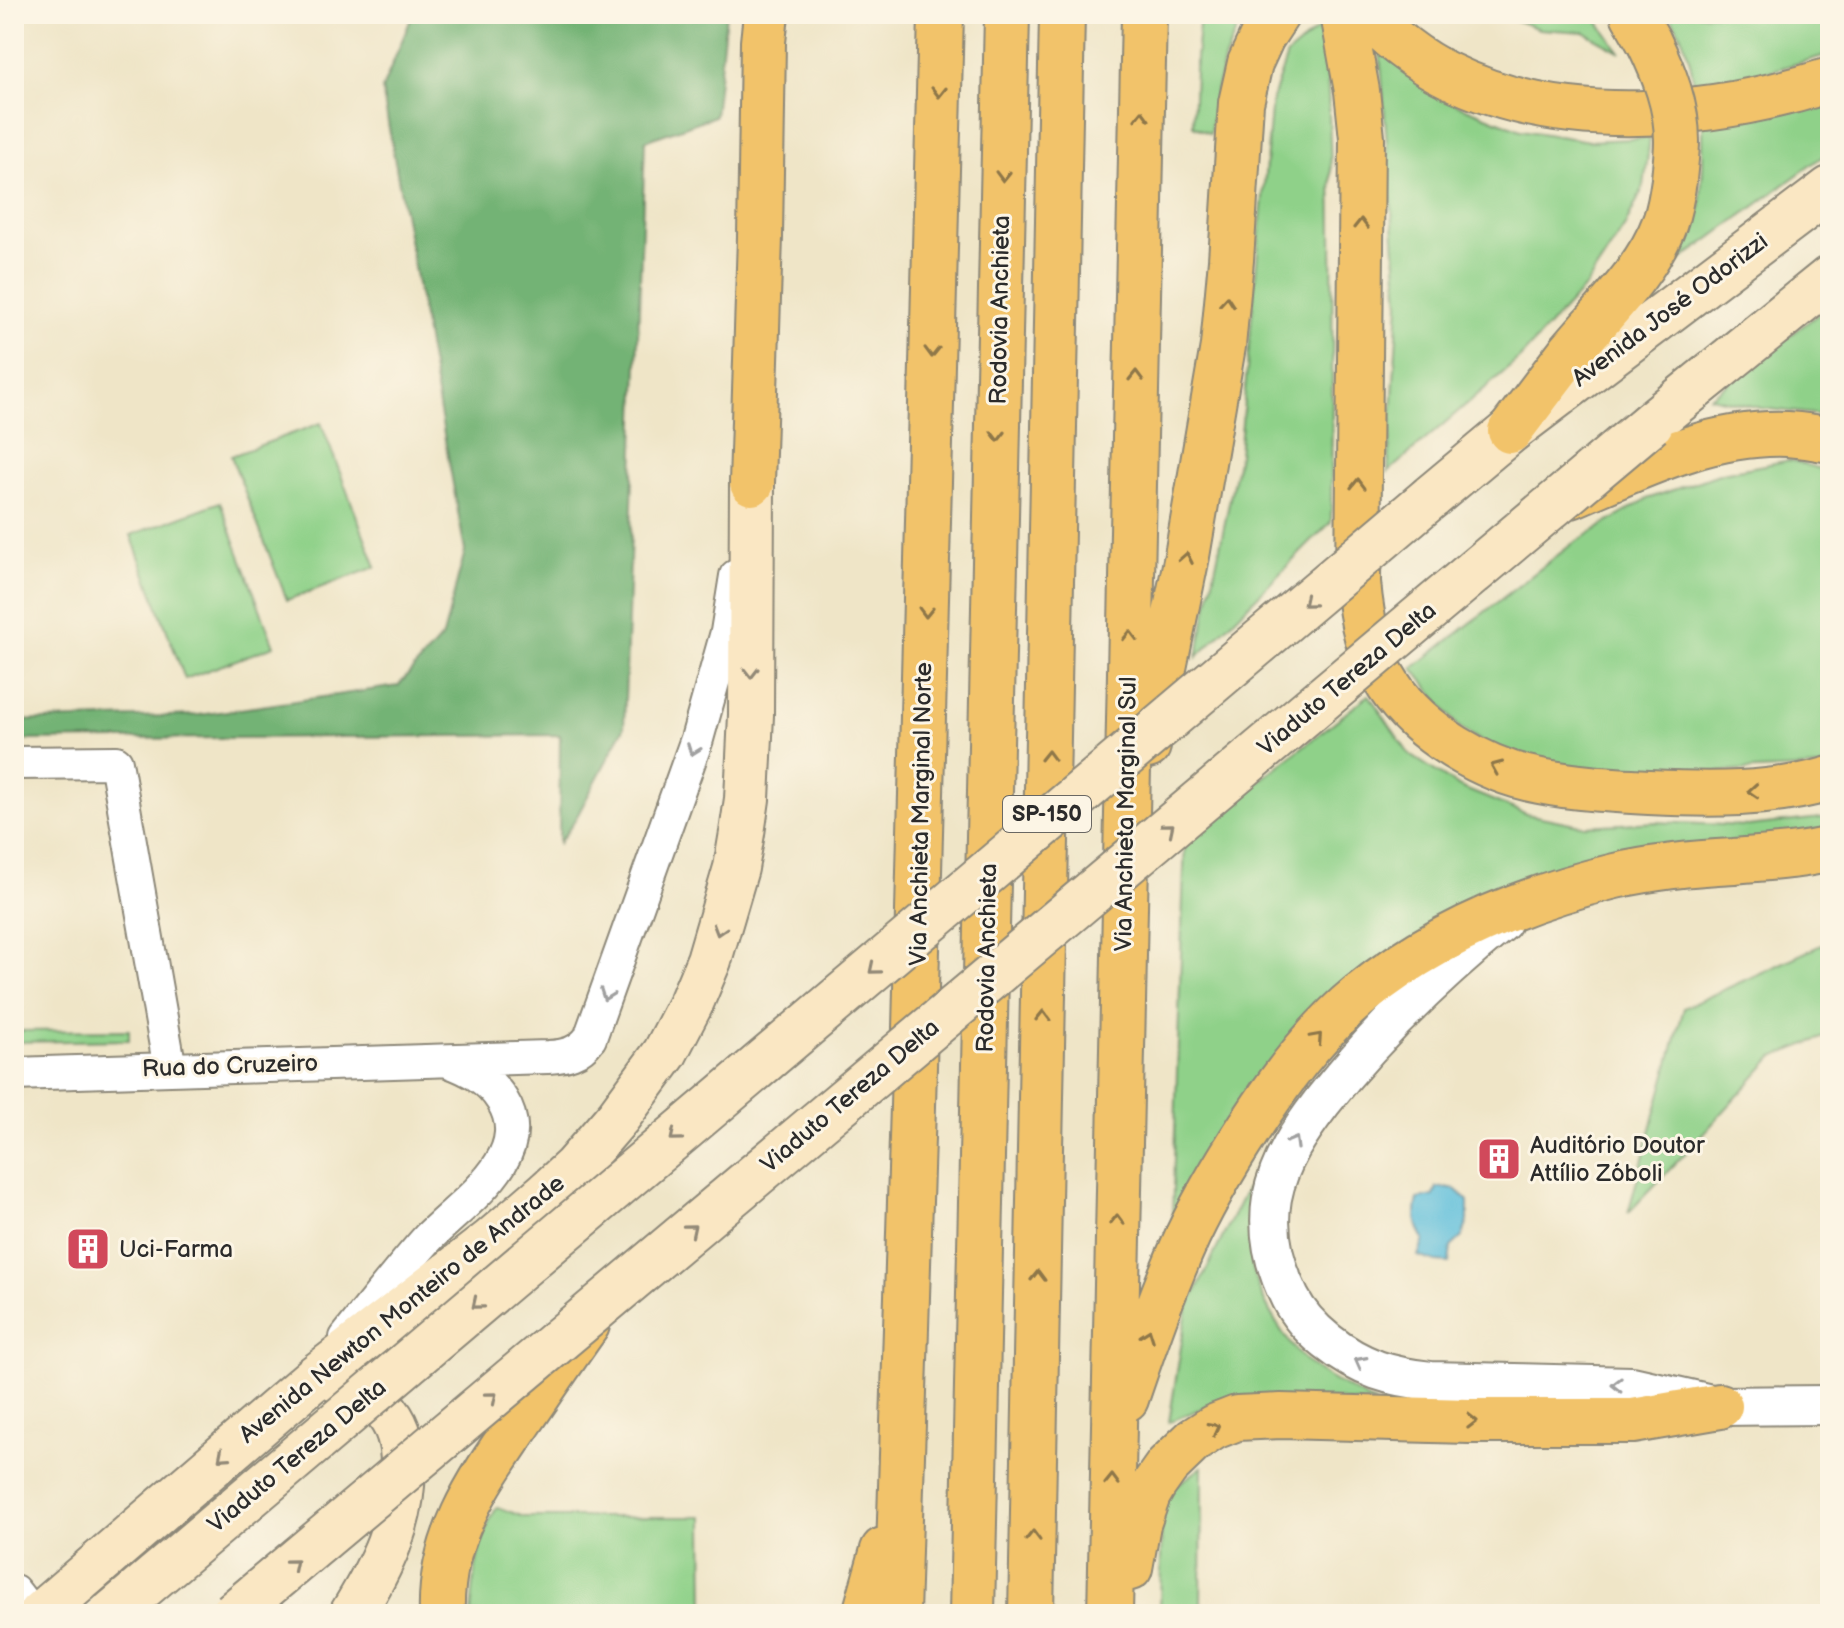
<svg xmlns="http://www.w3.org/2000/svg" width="1844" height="1628" font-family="'Balsamiq Sans',sans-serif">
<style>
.green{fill:#8fd189;stroke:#5d7e5a;stroke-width:2}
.forest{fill:#73b375;stroke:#4f6f50;stroke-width:2}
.water{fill:#5cbedb;stroke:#447483;stroke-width:2}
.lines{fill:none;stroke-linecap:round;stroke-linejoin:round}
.minor-casing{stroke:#8d8879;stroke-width:36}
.tertiary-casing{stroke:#8d8879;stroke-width:42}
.secondary-casing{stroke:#8d8879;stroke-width:48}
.trunk-casing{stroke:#8d8879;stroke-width:48}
.motorway-casing{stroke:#8d8879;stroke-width:48}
.minor{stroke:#fff;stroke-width:32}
.tertiary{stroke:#fff;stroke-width:38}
.secondary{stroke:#fae7c3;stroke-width:44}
.trunk{stroke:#f2c36a;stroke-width:44}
.motorway{stroke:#f2c36a;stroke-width:44}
.secondary-bridge-casing{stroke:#8d8879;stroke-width:48;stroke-linecap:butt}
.trunk-bridge-casing{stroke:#8d8879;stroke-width:48;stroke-linecap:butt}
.secondary-bridge{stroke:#fae7c3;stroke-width:44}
.trunk-bridge{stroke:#f2c36a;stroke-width:44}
.oneway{stroke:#8e774a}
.oneway2{stroke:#928977}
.oneway3{stroke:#a0a0a0}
.labels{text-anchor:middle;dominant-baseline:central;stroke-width:6;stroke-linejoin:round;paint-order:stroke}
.shield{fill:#fcf5e5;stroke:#6a6863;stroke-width:2}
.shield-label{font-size:22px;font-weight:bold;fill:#2b2b2b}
.street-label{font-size:24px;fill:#2b2b2b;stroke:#fcf5e5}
.poi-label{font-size:24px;fill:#2b2b2b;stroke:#fcf5e5;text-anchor:start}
</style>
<rect width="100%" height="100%" fill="#fcf5e5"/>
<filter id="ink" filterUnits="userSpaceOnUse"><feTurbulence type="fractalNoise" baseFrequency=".0125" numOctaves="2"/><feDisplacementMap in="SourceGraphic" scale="16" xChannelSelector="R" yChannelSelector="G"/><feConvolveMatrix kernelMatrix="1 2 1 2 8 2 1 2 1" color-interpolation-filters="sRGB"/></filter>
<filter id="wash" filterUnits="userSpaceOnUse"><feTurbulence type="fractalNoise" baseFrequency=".006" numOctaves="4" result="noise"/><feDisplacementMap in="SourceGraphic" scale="32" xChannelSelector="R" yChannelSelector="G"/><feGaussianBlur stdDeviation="1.8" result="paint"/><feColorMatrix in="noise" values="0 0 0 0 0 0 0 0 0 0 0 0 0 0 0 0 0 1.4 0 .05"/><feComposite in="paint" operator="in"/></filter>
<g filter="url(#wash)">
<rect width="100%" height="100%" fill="#efe5c7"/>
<path class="green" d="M1200,14H1243L1225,58L1216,91L1210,134L1193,126L1195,70Z
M1499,14H1593L1620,52L1584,32L1539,29Z
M1668,14H1766L1793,21L1830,23V54L1742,79L1694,85C1691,60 1684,34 1668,14Z
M1324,24C1336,190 1332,356 1331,522L1197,657L1239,455L1272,99L1287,55Z
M1380,51L1456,104L1521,130L1589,141L1650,138L1644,186L1625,226L1585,287L1520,358L1388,472L1399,304Z
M1830,98V151L1678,262L1700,208L1703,166V122Z
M1830,305V416L1761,408L1710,397Z
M321,423L376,567L287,600L231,456Z
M1790,460L1830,472V764L1826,767L1735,771L1619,780L1516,763L1459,727L1413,668L1572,544L1647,499L1722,473Z
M220,502L274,646L185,679L131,535Z
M1369,695L1409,754L1460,787L1526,814L1585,826L1656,822L1748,826L1830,817V837L1473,905L1172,1217L1185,839Z
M1830,941V1035L1773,1057L1693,1145L1628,1213L1684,1008Z
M129,1030V1040L14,1042V1031Z
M1254,1174C1246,1239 1244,1276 1283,1333C1291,1346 1303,1360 1316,1369C1334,1382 1356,1392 1375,1403L1247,1397L1214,1403L1169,1422L1187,1309Z
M1202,1467L1201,1614H1160L1162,1496Z
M497,1507L524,1517H703L704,1614H471C474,1576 477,1540 497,1507Z"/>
<path class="forest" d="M413,14H726L715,116L645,141L624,728L574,822L559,843L560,735L14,740V721L199,715L398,686L443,636L465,551L382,89Z"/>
<path class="water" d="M1437,1187L1457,1190L1468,1201V1221L1462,1237L1451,1247L1449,1263L1436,1262L1418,1256L1424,1240C1416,1226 1414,1215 1418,1199L1434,1196Z"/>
</g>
<g filter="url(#ink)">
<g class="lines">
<g class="minor-casing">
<path id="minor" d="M14,763L116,762L170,1069
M14,1074L548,1057C566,1056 579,1053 590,1038L697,739L727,632L736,576
M346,1338C373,1304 399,1270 428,1238C462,1203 537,1156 502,1100C489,1079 470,1069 448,1061
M14,1591L32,1614"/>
</g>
<g class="tertiary-casing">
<path id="tertiary" d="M1502,922C1436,976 1375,1034 1322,1102C1300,1131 1279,1161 1272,1198C1266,1234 1274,1266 1290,1298C1306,1330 1344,1358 1377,1370C1394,1376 1413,1379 1431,1381L1632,1386L1720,1406L1830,1405"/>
</g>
<g class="secondary-casing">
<path id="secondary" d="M1651,423L1830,278
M1431,497L1510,431L1830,189
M337,1380C357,1383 370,1394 383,1408C398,1423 403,1444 403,1465C403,1525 382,1565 352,1614
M40,1614L314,1378L491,1241L549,1191L574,1168L618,1117L665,1053L691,1003L709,960L736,868L742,833L747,799L751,715L752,483"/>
</g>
<g class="trunk-casing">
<path id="trunk" d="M1343,14L1357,91L1362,138L1358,582C1361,618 1368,655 1389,686C1420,733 1484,771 1540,781C1575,788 1612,790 1649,792C1708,795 1772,796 1830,779
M1364,14C1390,37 1416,60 1448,75C1563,132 1711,118 1830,80
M1633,14L1649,42
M1510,431C1530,405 1550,378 1570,352C1603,312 1647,272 1665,222C1670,208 1672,194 1674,180
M752,483L760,237L763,42L766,14
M1571,496C1639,467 1711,431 1787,434C1801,435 1816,437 1830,440
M1148,746L1187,556L1223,346L1231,260L1241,103L1250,63L1262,37L1277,14
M1126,1399C1145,1343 1164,1288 1188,1235C1209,1191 1234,1150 1261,1110C1289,1068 1320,1028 1359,996C1432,936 1523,898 1615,876C1654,867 1694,863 1734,861C1766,858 1799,857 1830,849
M1130,1568L1138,1524L1148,1495L1155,1483L1167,1466L1194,1440L1214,1427L1237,1418L1281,1416L1469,1421H1633L1720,1406
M442,1614C439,1538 479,1482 520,1422C542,1390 564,1357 587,1325
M865,1614L883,1550
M897,1614L913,1106L941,14
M1110,1614L1144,14"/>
</g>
<g class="motorway-casing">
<path id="motorway" d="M972,1614L1007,14
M1031,1614L1062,14"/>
</g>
<use href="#minor" class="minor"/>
<use href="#tertiary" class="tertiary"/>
<use href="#secondary" class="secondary"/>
<use href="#trunk" class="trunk"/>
<use href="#motorway" class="motorway"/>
<g class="secondary-bridge-casing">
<path id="secondary-bridge" d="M111,1614L1431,497
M233,1614L1651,423"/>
</g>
<g class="trunk-bridge-casing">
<path id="trunk-bridge" d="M1649,42C1664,73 1677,106 1677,141C1677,154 1675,167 1674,180"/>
</g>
<use href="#secondary-bridge" class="secondary-bridge"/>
<use href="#trunk-bridge" class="trunk-bridge"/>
</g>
<defs><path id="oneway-chevron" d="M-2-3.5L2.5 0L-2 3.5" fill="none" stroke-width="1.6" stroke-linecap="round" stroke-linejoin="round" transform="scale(2)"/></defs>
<g class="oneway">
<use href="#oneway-chevron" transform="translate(939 92) rotate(91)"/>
<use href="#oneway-chevron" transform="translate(1142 116) rotate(-89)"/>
<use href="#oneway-chevron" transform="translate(1003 176) rotate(91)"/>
<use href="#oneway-chevron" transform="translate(1361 224) rotate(-89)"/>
<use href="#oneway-chevron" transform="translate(1227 302) rotate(-85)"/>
<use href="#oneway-chevron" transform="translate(932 352) rotate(91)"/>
<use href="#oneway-chevron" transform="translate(1136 376) rotate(-89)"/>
<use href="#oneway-chevron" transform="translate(998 436) rotate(91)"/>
<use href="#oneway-chevron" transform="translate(1358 484) rotate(-89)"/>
<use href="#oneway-chevron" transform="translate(1186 558) rotate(-79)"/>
<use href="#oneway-chevron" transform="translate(926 612) rotate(91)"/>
<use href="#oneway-chevron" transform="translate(1130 636) rotate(-89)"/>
<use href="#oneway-chevron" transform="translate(1048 756) rotate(-89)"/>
<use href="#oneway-chevron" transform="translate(1496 767) rotate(-157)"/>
<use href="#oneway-chevron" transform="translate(1753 791) rotate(176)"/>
<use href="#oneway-chevron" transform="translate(1043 1016) rotate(-89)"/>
<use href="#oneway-chevron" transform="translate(1317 1038) rotate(-48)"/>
<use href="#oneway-chevron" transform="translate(1117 1220) rotate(-89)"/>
<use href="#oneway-chevron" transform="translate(1038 1276) rotate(-89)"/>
<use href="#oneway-chevron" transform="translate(1148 1335) rotate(-70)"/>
<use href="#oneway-chevron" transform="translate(1472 1421) rotate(1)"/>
<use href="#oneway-chevron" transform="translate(1214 1428) rotate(-28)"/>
<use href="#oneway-chevron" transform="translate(1112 1480) rotate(-89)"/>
<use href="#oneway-chevron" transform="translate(1033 1536) rotate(-89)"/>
</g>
<g class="oneway2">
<use href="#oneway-chevron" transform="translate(1308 602) rotate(140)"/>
<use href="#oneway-chevron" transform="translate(751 673) rotate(90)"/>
<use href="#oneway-chevron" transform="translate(1169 828) rotate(-40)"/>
<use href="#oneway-chevron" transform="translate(719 930) rotate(107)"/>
<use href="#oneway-chevron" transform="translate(874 969) rotate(140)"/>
<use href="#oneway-chevron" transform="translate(675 1136) rotate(140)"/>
<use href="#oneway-chevron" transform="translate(691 1229) rotate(-40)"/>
<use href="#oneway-chevron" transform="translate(477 1304) rotate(140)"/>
<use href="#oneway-chevron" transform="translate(492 1397) rotate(-40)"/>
<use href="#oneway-chevron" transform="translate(223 1456) rotate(139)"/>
<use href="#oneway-chevron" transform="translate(293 1564) rotate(-40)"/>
</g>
<g class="oneway3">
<use href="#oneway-chevron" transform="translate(693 750) rotate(110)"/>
<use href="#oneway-chevron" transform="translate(606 995) rotate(110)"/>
<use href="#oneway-chevron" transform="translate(1294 1142) rotate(-60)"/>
<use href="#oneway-chevron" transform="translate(1360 1362) rotate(-152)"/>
<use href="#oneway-chevron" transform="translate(1617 1385) rotate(-179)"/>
</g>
</g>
<defs>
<g id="building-square" transform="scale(2.3)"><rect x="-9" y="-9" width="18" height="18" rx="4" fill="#d1495b" stroke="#fcf5e5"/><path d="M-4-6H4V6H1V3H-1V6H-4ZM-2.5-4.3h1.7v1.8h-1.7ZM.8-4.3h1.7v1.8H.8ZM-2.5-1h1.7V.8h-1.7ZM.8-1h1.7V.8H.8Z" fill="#fff"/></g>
</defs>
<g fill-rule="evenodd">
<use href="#building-square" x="1499" y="1159"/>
<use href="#building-square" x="88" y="1249"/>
</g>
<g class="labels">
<rect class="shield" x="1003" y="796" width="88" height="36" rx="6"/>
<g class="shield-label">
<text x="1047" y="814">SP-150</text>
</g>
<g class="street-label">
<text transform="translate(1000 310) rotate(-89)">Rodovia Anchieta</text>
<text transform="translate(1670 310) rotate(-37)">Avenida José Odorizzi</text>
<text transform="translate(1347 679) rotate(-40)">Viaduto Tereza Delta</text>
<text transform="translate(921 814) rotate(-89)">Via Anchieta Marginal Norte</text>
<text transform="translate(1126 814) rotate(-89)">Via Anchieta Marginal Sul</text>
<text transform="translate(987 958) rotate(-89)">Rodovia Anchieta</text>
<text transform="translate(230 1066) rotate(-2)">Rua do Cruzeiro</text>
<text transform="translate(850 1096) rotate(-40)">Viaduto Tereza Delta</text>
<text transform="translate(402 1309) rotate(-39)">Avenida Newton Monteiro de Andrade</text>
<text transform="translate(297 1456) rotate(-40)">Viaduto Tereza Delta</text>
</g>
<g class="poi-label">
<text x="1530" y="1145">Auditório Doutor<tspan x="1530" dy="28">Attílio Zóboli</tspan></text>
<text x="119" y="1249">Uci-Farma</text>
</g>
</g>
<rect width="1844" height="1628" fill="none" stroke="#fcf5e5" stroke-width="48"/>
</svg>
